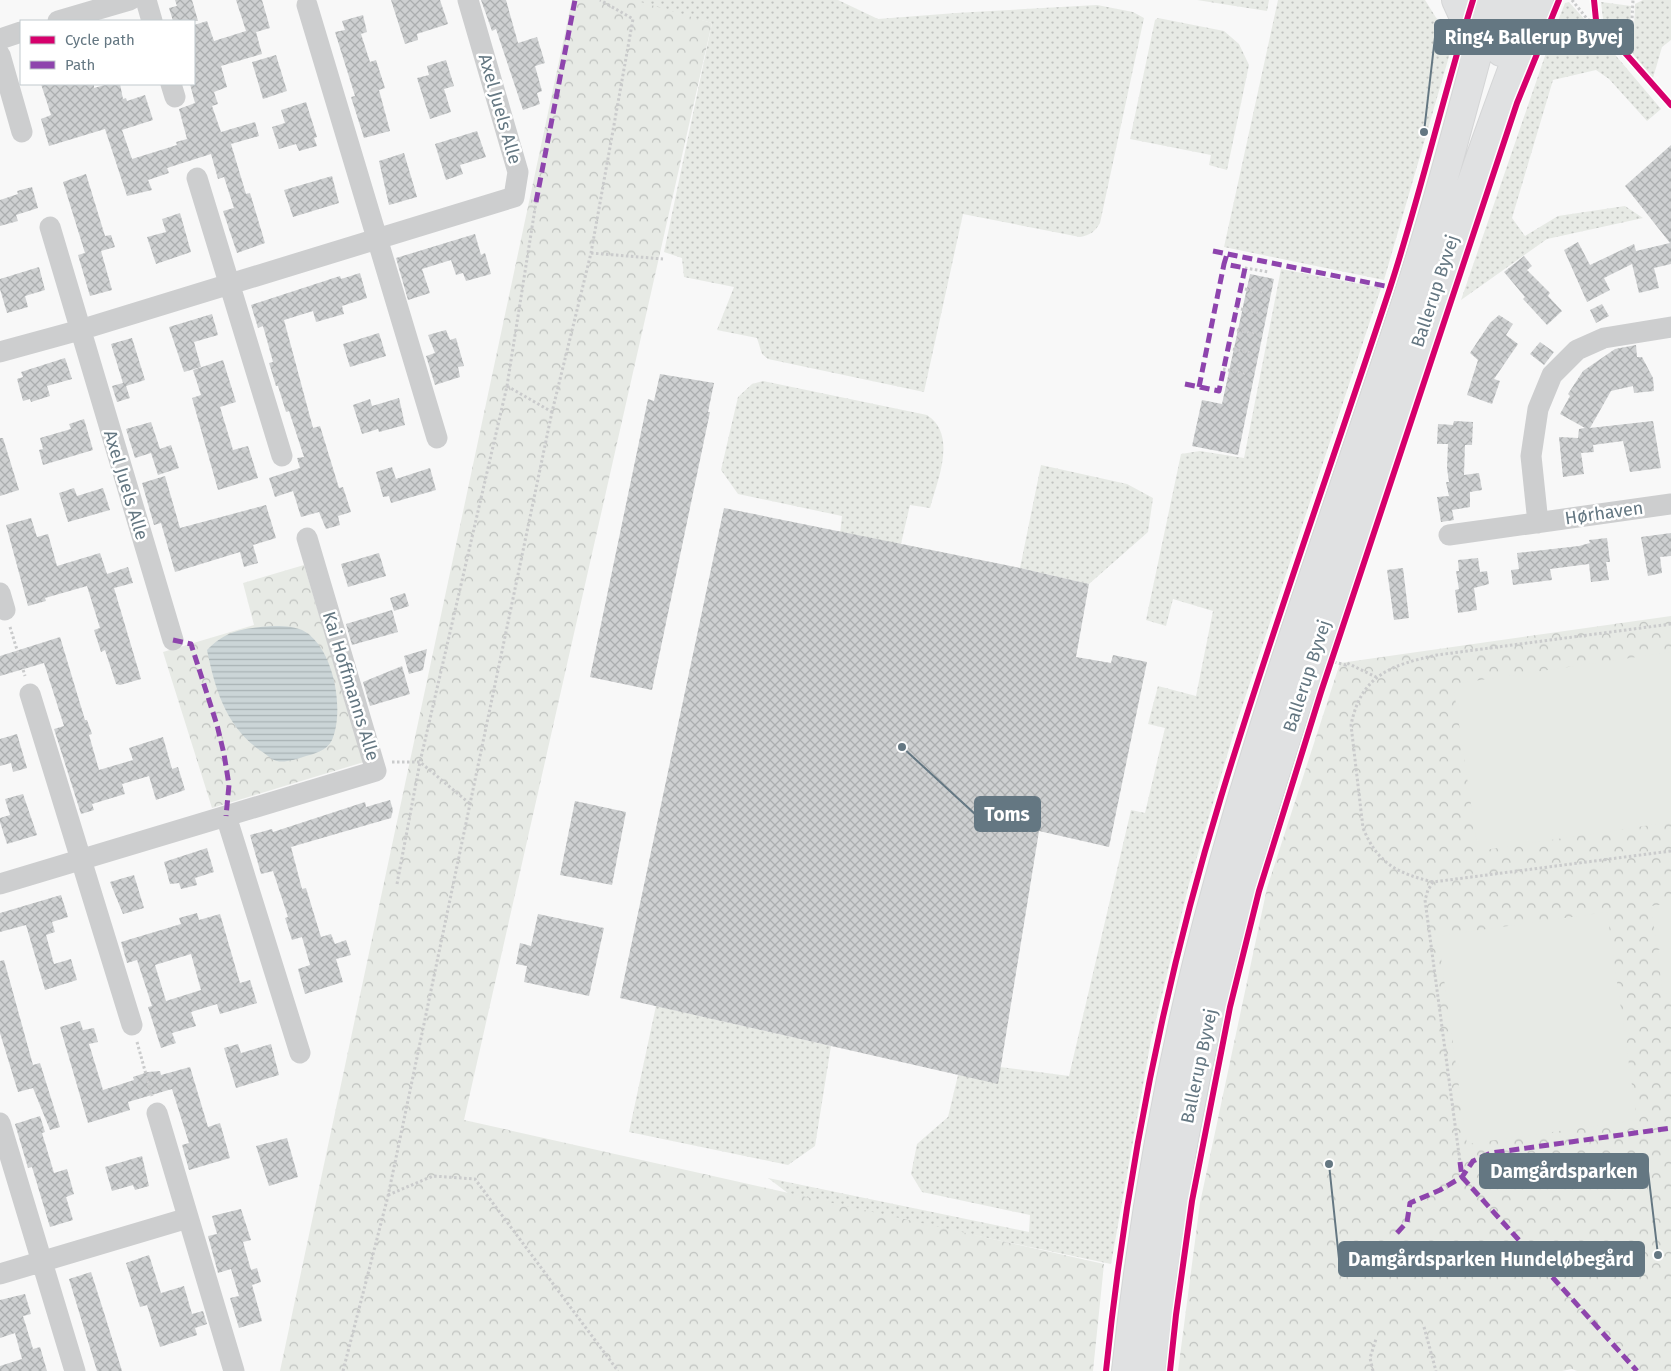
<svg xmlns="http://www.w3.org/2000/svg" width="1671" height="1371" font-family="'Fira Sans',sans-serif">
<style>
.grass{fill:url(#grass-dots)}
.park{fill:url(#park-crowns)}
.garden{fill:#e7eae5}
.water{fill:url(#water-rules)}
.building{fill:url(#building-cross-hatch);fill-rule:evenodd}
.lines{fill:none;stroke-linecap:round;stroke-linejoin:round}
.major-casing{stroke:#d4d5d6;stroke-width:30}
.path{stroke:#cacbcc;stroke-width:3;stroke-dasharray:2.5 2.5;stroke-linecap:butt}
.minor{stroke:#cdcecf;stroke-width:21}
.major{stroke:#e0e1e2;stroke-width:28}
.quiet{stroke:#8e44ad;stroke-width:5;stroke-dasharray:10 5;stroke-linecap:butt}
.cycleway-casing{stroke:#fff;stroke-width:9}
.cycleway{stroke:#d6006c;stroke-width:6}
.labels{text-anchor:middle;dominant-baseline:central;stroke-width:5;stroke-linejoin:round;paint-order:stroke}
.street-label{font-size:18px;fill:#647782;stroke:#fff}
.leader{fill:none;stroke:#647782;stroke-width:2}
.callout-dot{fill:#647782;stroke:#fff;stroke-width:2}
.callout{fill:#647782;stroke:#647782;stroke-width:2}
.callout-label{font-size:19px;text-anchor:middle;font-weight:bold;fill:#fff}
</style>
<defs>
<pattern id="grass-dots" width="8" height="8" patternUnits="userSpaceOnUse" patternTransform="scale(1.25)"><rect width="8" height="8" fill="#e7eae5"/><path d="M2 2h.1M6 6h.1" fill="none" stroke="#bfc2bf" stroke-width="1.8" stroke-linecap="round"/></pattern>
<pattern id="park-crowns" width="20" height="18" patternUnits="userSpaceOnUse" patternTransform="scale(1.25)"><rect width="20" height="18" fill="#e7eae5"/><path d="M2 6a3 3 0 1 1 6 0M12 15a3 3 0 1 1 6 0" fill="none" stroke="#bfc2bf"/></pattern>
<pattern id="water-rules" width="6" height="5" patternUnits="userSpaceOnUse" patternTransform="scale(1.25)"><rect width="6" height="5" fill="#cbd5d7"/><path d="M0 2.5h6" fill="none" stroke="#a8b2b4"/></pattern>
<pattern id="building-cross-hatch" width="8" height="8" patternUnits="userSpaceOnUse" patternTransform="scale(1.25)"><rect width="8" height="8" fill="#ced0d1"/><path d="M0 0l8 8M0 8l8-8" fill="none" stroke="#abaeaf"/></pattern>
</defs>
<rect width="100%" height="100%" fill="#f8f8f8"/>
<path class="grass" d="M626,0H838L878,19L956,13L1097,5L1133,12L1144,18L1100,223C1095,232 1090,235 1080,237L963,214L924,392L768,359L762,354L757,338L717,330L734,287L684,277L682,258L664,252L712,23Z
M1197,0H1269L1267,11Z
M1278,0H1425L1445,32L1450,53L1384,280L1224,247Z
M1643,0H1671V40L1662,47L1653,78L1633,54L1635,4Z
M1569,2L1587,22L1585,25L1572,29L1556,26L1565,3Z
M1601,2L1631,6L1629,50L1603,19Z
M1158,18L1224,31L1239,44L1249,65L1227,170L1209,165L1211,155L1130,139L1155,20Z
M1601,38L1661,109L1647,121L1609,79L1596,70L1553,80L1512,218L1525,236L1558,216L1625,206L1643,218L1547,239L1461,300L1546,53Z
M1281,269L1381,288L1237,722L1189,884L1151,1040L1111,1264L793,1197L768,1178L1029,1232L1030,1215L922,1192L911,1174L917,1144L948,1117L958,1075L1000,1067L1069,1076L1131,810L1145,813L1165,728L1148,724L1158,686L1196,696L1213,611L1173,599L1166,626L1146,620L1181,454L1200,451L1244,458Z
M763,381L927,415C958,435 937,481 930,508L910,505L900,548L840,534L842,516L738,494L721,470L738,397L752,384Z
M1041,465L1127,484L1153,498L1148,532L1089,584L1020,568Z
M656,1006L831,1046L815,1146L788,1165L629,1132Z"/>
<path class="park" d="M572,0H634L712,23L464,1120L1104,1264L1093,1371H280Z
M304,565L364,762L212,808L163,652L254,625L243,583Z
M1671,616V1371H1577L1572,1369L1562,1371H1178L1200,1203L1267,888L1340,663Z"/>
<path class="garden" d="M1671,652V822L1478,851L1453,684Z
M1671,903V945L1657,947L1651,906Z
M1607,912L1637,1120L1467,1144L1438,936Z
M1671,948V993L1663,994L1657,950Z"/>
<path class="water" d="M272,626C282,626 292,626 302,630C334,646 345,710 332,740C327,751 313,754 303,757C296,759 285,763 277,761C272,760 266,754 261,751C226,727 215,689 207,650C226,630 245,628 272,626Z"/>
<path class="building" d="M175,0H192L198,21H173L169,8L177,6Z
M236,0H262L270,28L256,32L262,54L221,66L227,87L214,92L218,104L212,106L221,132L255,122L259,136L231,144L246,194L250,193L265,243L237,253L223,211L234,208L224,177L218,179L211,154L167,168L169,173L148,180L152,190L127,196L105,129L49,146L41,119L51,115L41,84H94V88L108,84H120L123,99L126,98L127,101L145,95L153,120L122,130L132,159L177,145L176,142L187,139L179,109L195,103L190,84H194V25L207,21L214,41L246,31Z
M391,0H440L448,24L417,34L418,40L405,44Z
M481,0H506L518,43L537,37L545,63L535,66L542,91L537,93L540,104L523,110L496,29L492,31Z
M363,15L367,32L361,34L370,62L376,60L385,88L379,90L390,131L364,138L351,97L355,96L335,32L345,30L342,21Z
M276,55L287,91L263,99L252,62Z
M446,60L454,86L444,89L451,112L430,119L417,78L429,75L427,66Z
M306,102L317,137L314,138L317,146L299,151L296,144L279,149L272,127L285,123L281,110Z
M477,131L486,157L460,165L463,174L446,180L435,144Z
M1671,145V264L1654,268L1659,288L1639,293L1632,264L1604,278L1610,290L1587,302L1564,250L1578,242L1590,265L1634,244L1636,251L1670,243L1625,186Z
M404,153L417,197L389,205L379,161Z
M86,174L105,236L111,235L115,247L101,251L112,290L90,296L78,255L85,253L63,182Z
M332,176L339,203L293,217L284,190Z
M32,187L38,208L16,215L18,221L0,226V200L18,194L17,191Z
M180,213L191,252L156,264L147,237L166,232L162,219Z
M475,234L481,255L485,253L491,274L466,281L463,273L456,275L451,260L422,269L430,293L408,300L396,258Z
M1524,256L1532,266L1527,270L1550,293L1548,296L1562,311L1547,325L1523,299L1525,297L1504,272Z
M39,267L45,290L25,296L28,307L7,313L0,289V279Z
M360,273L367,298L342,306L344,314L316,322L313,311L284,320L313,428L320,426L339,488L343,487L351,512L338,516L340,525L326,529L319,512L301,517L293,491L275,497L269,478L300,468L297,458L304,457L289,411L286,412L278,386H276L269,363L273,362L263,326L258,328L251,305L340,276L341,279Z
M1250,274L1274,279L1238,455L1192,446L1202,400L1222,404Z
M1602,304L1609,316L1596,323L1590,310Z
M212,314L218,335L194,342L201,367L184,372L169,327Z
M1499,315L1513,324L1506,335L1518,344L1494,379L1500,381L1492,404L1467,395L1478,360L1470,353L1490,323Z
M446,330L450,340L456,338L464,366L458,367L460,377L435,385L426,356L435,353L428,335Z
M379,333L386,356L350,367L343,344Z
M132,338L145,380L126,386L130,398L117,402L112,386L123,383L111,344Z
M1540,342L1554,352L1544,365L1530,354Z
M1636,345L1637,357H1642L1653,378L1654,391L1634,393L1633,386L1611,391L1590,428L1653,421L1661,468L1630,472L1623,441L1593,445L1594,452L1581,453L1584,474L1563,477L1559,437L1578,438L1579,429L1585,428L1560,414L1570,396L1568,394L1583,371L1615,349Z
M65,358L72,379L47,386L50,396L31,402L30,399L23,401L17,379L23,377L21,372Z
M223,360L236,402L220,407L233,450L248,446L258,478L218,490L192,398L201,395L193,370Z
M660,374L714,383L708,412H710L652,690L590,677L648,399L654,401Z
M399,398L405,425L379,432L378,429L362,434L353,405L370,399L372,406Z
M84,419L93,450L43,465L39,450L43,449L40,438L71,429L69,424Z
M1454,421L1473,422L1472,445H1465L1464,475L1479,473L1482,490L1470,492V507L1452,510L1454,520L1441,522L1437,497L1449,496L1446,482H1449L1447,468L1448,444H1437L1438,424L1453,425Z
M151,422L160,449L171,445L179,468L158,475L151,453L135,458L126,429Z
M0,438H3L19,490L0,496Z
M392,467L396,479L430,468L436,490L391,503L389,496L383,497L376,472Z
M165,476L180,528L266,505L276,538L253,545L258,563L244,567L240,552L175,572L161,523L154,525L142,483Z
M74,488L77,496L103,488L110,510L68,522L59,493Z
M724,508L1020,568L1089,584L1076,657L1111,663L1113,655L1147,662L1109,847L1039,831L998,1084L620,998Z
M31,518L37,537L48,534L57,566L100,553L107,574L128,567L133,583L114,588L141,679L120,685L116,684L105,650L101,652L94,630L100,628L87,586L45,598L46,601L28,606L6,525Z
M1671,533V556L1660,557L1662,573L1648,576L1641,537Z
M1607,538L1610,562H1606L1609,580L1591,582L1589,564L1550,569L1552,580L1513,585L1511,570L1519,569L1517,553L1579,546L1590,543L1589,540Z
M379,553L386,576L348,587L341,564Z
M1478,558L1480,572L1487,571L1489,584L1474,588L1477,610L1458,613L1455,590L1459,589L1456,571H1459L1458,560Z
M1403,568L1409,618L1394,620L1387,570Z
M405,593L409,606L394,611L390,598Z
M392,610L398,632L352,645L346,624Z
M60,637L85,720H87L92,734L89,735L99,770L133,760L129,748L163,737L172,769L178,767L185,790L156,800L149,776L122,784L125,794L92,804L94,810L81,814L54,729L64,726L44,663L0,676V656Z
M427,649L423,670L409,674L404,656Z
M402,666L410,694L370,706L363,682Z
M17,734L27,768L13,772L11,763L0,766V739Z
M23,794L37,835L7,844L0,822V818L10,815L5,799Z
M390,800L393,810L391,818L291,847L302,889L306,888L321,937L331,934L335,944L346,940L351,955L336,959L343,982L305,994L298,969L310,965L302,937L292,940L285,918L288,917L273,871L261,874L250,835L272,829L273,832L365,802L366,807Z
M575,801L626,812L612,885L560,875Z
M207,848L214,872L195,878L197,885L181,889L179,883L170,884L164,862Z
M134,875L144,908L123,914L110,882Z
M61,895L68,917L52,922L55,932L46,935L54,964L71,959L77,980L45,990L26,925L0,932V913Z
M197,913L199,920L220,914L240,983L250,980L257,1003L220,1014L217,1004L191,1012L196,1026L172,1033L176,1043L161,1048L148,1007L152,1006L137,960L127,963L121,942L181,924L179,918ZM191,954L201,990L166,1001L155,965Z
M538,914L604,928L589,996L524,982L527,966L516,964L520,943L531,946Z
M4,960L33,1065L40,1063L60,1127L50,1130L33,1088L18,1092L0,1033V961Z
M80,1021L83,1030L94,1028L98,1042L89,1044L103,1090L134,1080L133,1077L148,1072L160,1071L161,1075L190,1067L208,1127L220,1123L230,1158L189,1170L182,1145L189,1143L172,1089L128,1102L130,1110L88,1123L60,1027Z
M238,1044L241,1053L271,1044L279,1075L236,1088L224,1048Z
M40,1116L45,1132L42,1133L54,1173L67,1169L74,1194L66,1197L73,1220L50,1227L32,1167L28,1168L15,1124Z
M287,1138L298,1177L269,1186L256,1146Z
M142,1156L149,1186L135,1190L133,1185L112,1191L105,1167Z
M241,1209L251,1240L243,1242L251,1270L257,1268L261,1282L252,1285L262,1321L239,1328L230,1298L239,1296L231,1269L218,1273L208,1236L217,1234L212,1216Z
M149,1255L161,1293L184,1286L192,1314L203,1311L207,1324L195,1328L197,1335L160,1347L147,1305L140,1307L126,1263Z
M91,1272L106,1319L122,1371H97L69,1279Z
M25,1294L31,1314L23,1316L33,1349L40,1347L47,1371H0V1366L22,1359L15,1333L0,1338V1300Z"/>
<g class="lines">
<g class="major-casing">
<path id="major" d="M1456,0L1466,22L1472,58
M1501,52L1517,0
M1126,1371C1144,1208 1173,1045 1217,887C1271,687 1344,492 1408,296C1440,198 1465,99 1492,0
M1151,1371C1168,1209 1197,1049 1240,892C1279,753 1326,618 1372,481C1426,320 1476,158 1539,0"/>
</g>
<path class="path" d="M1572,0L1588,20L1599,22
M1630,58L1633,0
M591,253L663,259
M1245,268L1269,272
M1240,288L1265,293
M1236,308L1261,313
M1232,329L1257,334
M1228,348L1253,353
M1223,369L1248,374
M507,386L552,412
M1671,624L1437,655C1391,665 1361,675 1351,725L1363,828C1378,864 1397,873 1433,882L1671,851
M10,627L25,676
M1334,662L1346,665L1347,663L1376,677
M392,762H420L469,803
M1433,882L1428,890L1425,900L1460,1162
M397,884L420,762L507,386L536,202L531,201
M137,1042L152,1096
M388,1195L433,1176L475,1179L618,1371
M1424,1327L1436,1371
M343,1371L388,1196L552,412L591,253L633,19L600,0
M1373,1371L1370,1358L1376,1339"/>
<path class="minor" d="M146,0L152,21
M307,5L437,438
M58,21L130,0
M0,39L21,32
M0,55L22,132
M171,84L175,97
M197,178L282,456
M50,227L173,640
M0,352L80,330L514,197L518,172L468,0
M1538,523L1531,456L1538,409L1552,375L1577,350L1604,338L1671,327
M1449,535L1671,504
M0,593L5,610
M30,694L132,1025
M226,816L300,1053
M0,884L376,771L307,538
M157,1113L234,1371
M0,1123L75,1371
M0,1274L188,1218"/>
<use href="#major" class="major"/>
<path class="quiet" d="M536,202L575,0
M1213,251L1390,287
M1185,384L1219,391L1245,268L1224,264L1227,254
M1199,387L1224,264
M173,640L191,644L217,725L224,754L229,785L226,816
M1460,1162L1462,1177L1637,1371
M1397,1233L1407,1222L1410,1203L1440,1190L1462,1177L1473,1161L1491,1153L1671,1128"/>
<g class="cycleway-casing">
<path id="cycleway" d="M1594,0L1596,20L1671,105
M1106,1371C1126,1177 1164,983 1221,797C1273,626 1334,458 1390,288C1421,193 1443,96 1473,0
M1170,1371L1176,1315L1192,1201L1230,1007L1259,891L1321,692L1517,103L1559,0"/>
</g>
<use href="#cycleway" class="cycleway"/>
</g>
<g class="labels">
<g class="street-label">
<text transform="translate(500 109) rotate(74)">Axel Juels Alle</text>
<text transform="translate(1435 291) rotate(-72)">Ballerup Byvej</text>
<text transform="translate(126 485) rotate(73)">Axel Juels Alle</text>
<text transform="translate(1604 513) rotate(-8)">Hørhaven</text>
<text transform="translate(1307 676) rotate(-72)">Ballerup Byvej</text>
<text transform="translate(351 686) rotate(73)">Kai Hoffmanns Alle</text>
<text transform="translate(1199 1066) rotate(-78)">Ballerup Byvej</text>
</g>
</g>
<path class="leader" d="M1424 132L1435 37M902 747L975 814M1658 1255L1648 1171M1329 1164L1339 1259"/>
<g class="callout-dot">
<circle cx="1424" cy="132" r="5"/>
<circle cx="902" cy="747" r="5"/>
<circle cx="1658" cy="1255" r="5"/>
<circle cx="1329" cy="1164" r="5"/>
</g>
<g class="callout">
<rect x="1435" y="20" width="198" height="34" rx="5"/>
<rect x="975" y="797" width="65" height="34" rx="5"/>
<rect x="1480" y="1154" width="168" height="34" rx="5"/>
<rect x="1339" y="1242" width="305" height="34" rx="5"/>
</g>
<g class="callout-label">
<text x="1534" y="44">Ring4 Ballerup Byvej</text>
<text x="1007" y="821">Toms</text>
<text x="1564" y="1178">Damgårdsparken</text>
<text x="1491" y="1266">Damgårdsparken Hundeløbegård</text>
</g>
<rect x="20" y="20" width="175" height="65" fill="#ffffff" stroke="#c1c9cd"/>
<rect x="30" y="36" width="25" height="8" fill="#d6006c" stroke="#c1c9cd"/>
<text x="65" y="45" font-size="15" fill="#647782">Cycle path</text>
<rect x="30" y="61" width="25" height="8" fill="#8e44ad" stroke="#c1c9cd"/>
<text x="65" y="70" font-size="15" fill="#647782">Path</text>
</svg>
